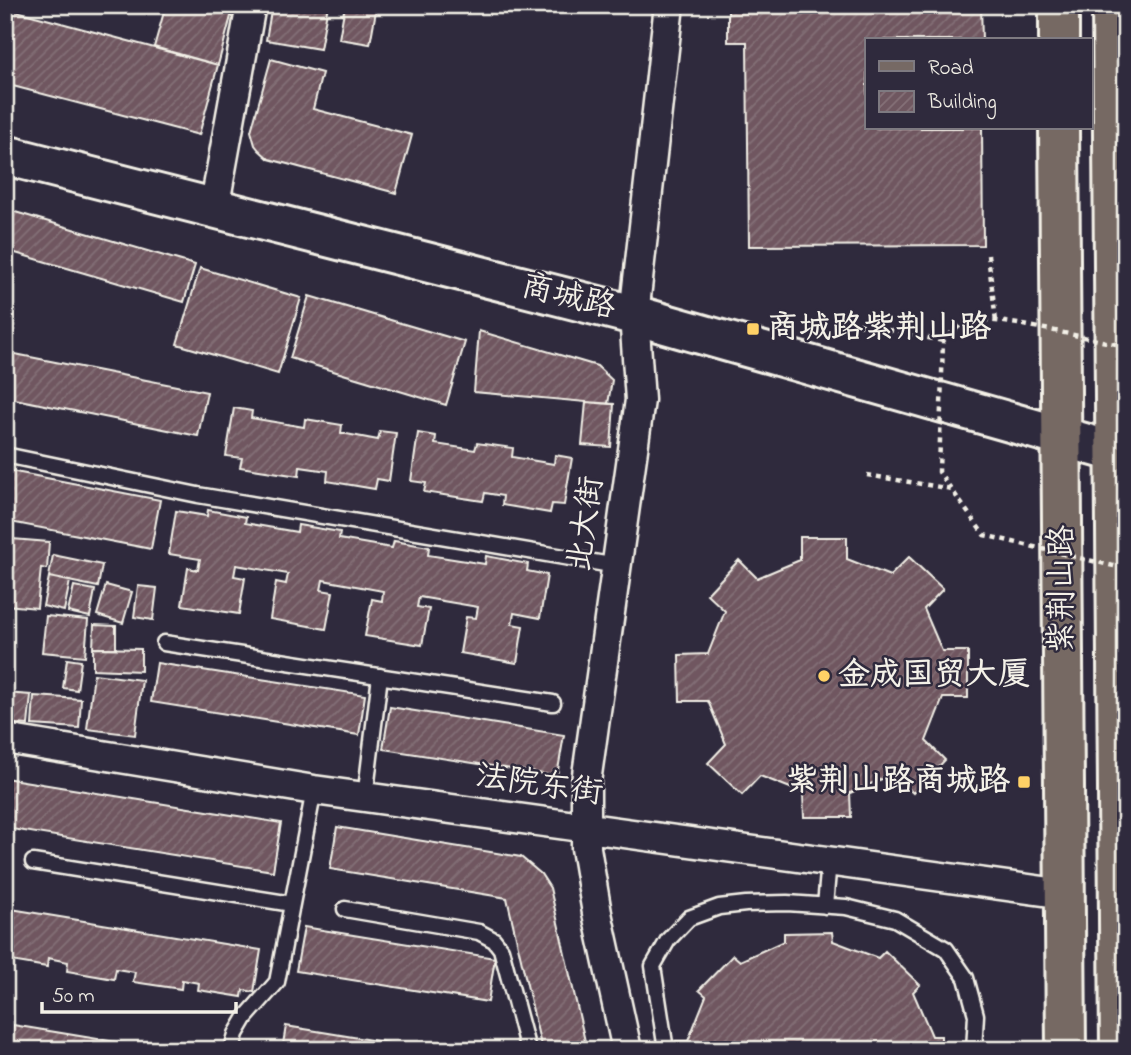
<svg xmlns="http://www.w3.org/2000/svg" width="1131" height="1055" font-family="'Indie Flower','LXGW WenKai TC',sans-serif">
<style>
.building{fill:url(#building-hatch);stroke:#f4f1e8;stroke-width:2}
.lines{fill:none;stroke-linecap:round;stroke-linejoin:round}
.lane-casing{stroke:#f4f1e8;stroke-width:19}
.street-casing{stroke:#f4f1e8;stroke-width:33}
.secondary-casing{stroke:#f4f1e8;stroke-width:44}
.primary-casing{stroke:#f4f1e8;stroke-width:44}
.path{stroke:#f4f1e8;stroke-width:4.5;stroke-dasharray:5 5;stroke-linecap:butt}
.lane{stroke:#2f2a3d;stroke-width:14}
.street{stroke:#2f2a3d;stroke-width:28}
.secondary{stroke:#2f2a3d;stroke-width:38}
.primary{stroke:#766964;stroke-width:38}
.path-bridge{stroke:#f4f1e8;stroke-width:4.5;stroke-dasharray:5 5;stroke-linecap:butt}
.poi-dot{fill:#ffd166;stroke:#2f2a3d;stroke-width:2.5}
.labels{text-anchor:middle;dominant-baseline:central;stroke-width:5;stroke-linejoin:round;paint-order:stroke}
.street-label{font-size:32px;fill:#f4f1e8;stroke:#2f2a3d}
.poi-label{font-size:32px;font-weight:bold;fill:#f4f1e8;stroke:#2f2a3d;text-anchor:start}
</style>
<defs>
<pattern id="building-hatch" width="6" height="6" patternUnits="userSpaceOnUse" patternTransform="scale(1.75)"><rect width="6" height="6" fill="#6f5760"/><path d="M-1 1l2-2M0 6l6-6M5 7l2-2" fill="none" stroke="#847077"/></pattern>
</defs>
<rect width="100%" height="100%" fill="#2f2a3d"/>
<filter id="ink" filterUnits="userSpaceOnUse"><feTurbulence type="fractalNoise" baseFrequency=".0143" numOctaves="2"/><feDisplacementMap in="SourceGraphic" scale="14" xChannelSelector="R" yChannelSelector="G"/><feConvolveMatrix kernelMatrix="1 2 1 2 8 2 1 2 1" color-interpolation-filters="sRGB"/></filter>
<g filter="url(#ink)">
<path class="building" d="M166,5H234L218,65L154,47Z
M272,5H328L320,49L266,40Z
M345,5H377L370,44L339,39Z
M747,5H981L982,40H867V128H982L983,245L749,246L747,42H728V9H747Z
M5,8L218,65L199,135L5,84Z
M271,59L322,73L313,109L412,135L396,193L269,159L259,150L255,145L251,131Z
M5,209L195,265L184,302L5,250Z
M200,268L301,298L278,374L177,344Z
M309,296L465,342L446,405L290,358Z
M479,331L597,366L612,380L608,404L474,392Z
M5,352L207,392L198,436L5,397Z
M586,402L614,404L611,447L582,445Z
M234,408L252,411L251,418L304,427L305,419L342,425L341,433L378,440L380,431L396,433L389,481L377,479L375,489L327,481L328,471L300,467L299,476L240,467L242,458L226,456Z
M418,433L436,436L435,444L475,450L477,443L513,448L512,457L554,464L555,455L572,458L564,505L552,504L550,513L502,505L503,496L485,493L483,501L424,492L426,483L411,481Z
M5,470L160,500L151,549L5,521Z
M208,510L246,517L245,523L297,532L298,525L340,532L339,539L392,548L394,541L429,547L428,555L485,564L486,556L528,564L527,571L547,575L540,618L514,613L512,624L523,626L517,663L460,653L466,617L476,618L478,607L419,597L417,607L429,609L422,645L365,636L372,599L382,601L383,591L323,580L321,590L333,592L326,629L270,619L276,582L286,584L288,574L236,565L234,576L245,578L239,614L182,605L188,568L198,570L200,559L169,554L176,511L207,516Z
M800,537H847V559L890,576L909,557L943,589L924,609L942,651H968V698H943L926,741L945,760L913,793L893,774L850,793L851,817H804L803,793L760,776L742,795L708,763L726,744L708,701H680L679,655L708,654L725,611L707,594L739,560L757,578L800,560Z
M12,539L49,542L47,569L41,568L37,608L6,605Z
M5,544H8L6,568H5Z
M53,555L102,565L98,587L49,577Z
M49,577L70,581L64,611L43,606Z
M106,585L132,592L123,623L97,615Z
M74,586L95,590L90,617L68,612Z
M138,586L157,588L153,620L134,617Z
M46,616L88,620L85,656L42,652Z
M94,625L116,626V648H93Z
M93,648L141,649V671L93,669Z
M67,659L81,661L77,690L63,688Z
M157,663L365,695L359,735L151,702Z
M94,674L142,680L135,735L87,729Z
M5,693L31,695L28,725L5,723Z
M34,696L81,699L79,728L32,725Z
M390,707L564,735L557,776L383,749Z
M5,778L281,823L273,871L5,828Z
M337,827L521,857L541,874L550,888L587,1050H542L507,898L330,869Z
M5,908L261,950L254,992L243,990L242,997L198,990L199,983L182,980L181,989L133,982L135,972L116,969L114,979L67,971L68,962L48,958L47,967L5,960Z
M304,927L495,958L488,1002L296,971Z
M832,932L833,941L878,958L885,951L920,985L913,992L932,1036H941V1050H676V1041H688L706,996L699,990L733,955L740,961L784,941V933Z
M13,1025L164,1050H9Z
M286,1026L432,1050H282Z"/>
<g class="lines">
<g class="lane-casing">
<path id="lane" d="M5,455L198,495L617,566
M164,643L553,703
M365,798L380,676
M33,862L292,904
M825,906L829,861
M345,909L479,932L494,940L501,949L528,1050
M232,1050L236,1034L246,1017L277,982L314,790
M666,1050L653,966L668,940L689,918L719,907L746,904L787,903L846,907L895,919L946,949L966,978L976,1015L974,1050"/>
</g>
<g class="street-casing">
<path id="street" d="M214,209L251,5
M5,739L314,790L1065,894
M627,1050L597,913L586,848V782L640,400L634,315L669,5"/>
</g>
<g class="secondary-casing">
<path id="secondary" d="M5,155L634,315L1126,455"/>
</g>
<g class="primary-casing">
<path id="primary" d="M1059,5V40
M1112,5L1120,1050
M1059,128L1066,1050"/>
</g>
<path class="path" d="M988,255L996,321
M849,322L943,341
M867,475L952,489"/>
<use href="#lane" class="lane"/>
<use href="#street" class="street"/>
<use href="#secondary" class="secondary"/>
<use href="#primary" class="primary"/>
<path class="path-bridge" d="M1126,346C1097,341 991,314 969,321C959,324 951,334 943,341L939,472L984,535L1126,569"/>
</g>
</g>
<g class="poi-dot">
<rect x="746" y="322" width="14" height="14" rx="3.5"/>
<circle cx="824" cy="676" r="7"/>
<rect x="1017" y="775" width="14" height="14" rx="3.5"/>
</g>
<g class="labels">
<g class="street-label">
<text transform="translate(568 298) rotate(14)">商城路</text>
<text transform="translate(587 524) rotate(-82)">北大街</text>
<text transform="translate(1063 589) rotate(-90)">紫荆山路</text>
<text transform="translate(539 786) rotate(8)">法院东街</text>
</g>
<g class="poi-label">
<text x="767" y="329">商城路紫荆山路</text>
<text x="838" y="676">金成国贸大厦</text>
<text x="1010" y="782" text-anchor="end">紫荆山路商城路</text>
</g>
</g>
<rect width="1131" height="1055" fill="none" stroke="#2f2a3d" stroke-width="28"/>
<rect x="14" y="14" width="1103" height="1027" fill="none" stroke="#f4f1e8" stroke-width="2.5" filter="url(#ink)"/>
<rect x="865" y="38" width="228" height="91" fill="#2f2a3d" stroke="#7e7a81" stroke-width="2"/>
<rect x="879" y="61" width="35" height="10" fill="#766964" stroke="#7e7a81" stroke-width="2"/>
<text x="928" y="74" font-size="21" fill="#f4f1e8">Road</text>
<rect x="879" y="91" width="35" height="21" fill="url(#building-hatch)" stroke="#7e7a81" stroke-width="2"/>
<text x="928" y="108" font-size="21" fill="#f4f1e8">Building</text>
<path d="M42 1002v10h194v-10" fill="none" stroke="#f4f1e8" stroke-width="3.5"/>
<text x="52" y="1002" font-size="21" fill="#f4f1e8" stroke="#2f2a3d" stroke-width="5" paint-order="stroke">50 m</text>
</svg>
